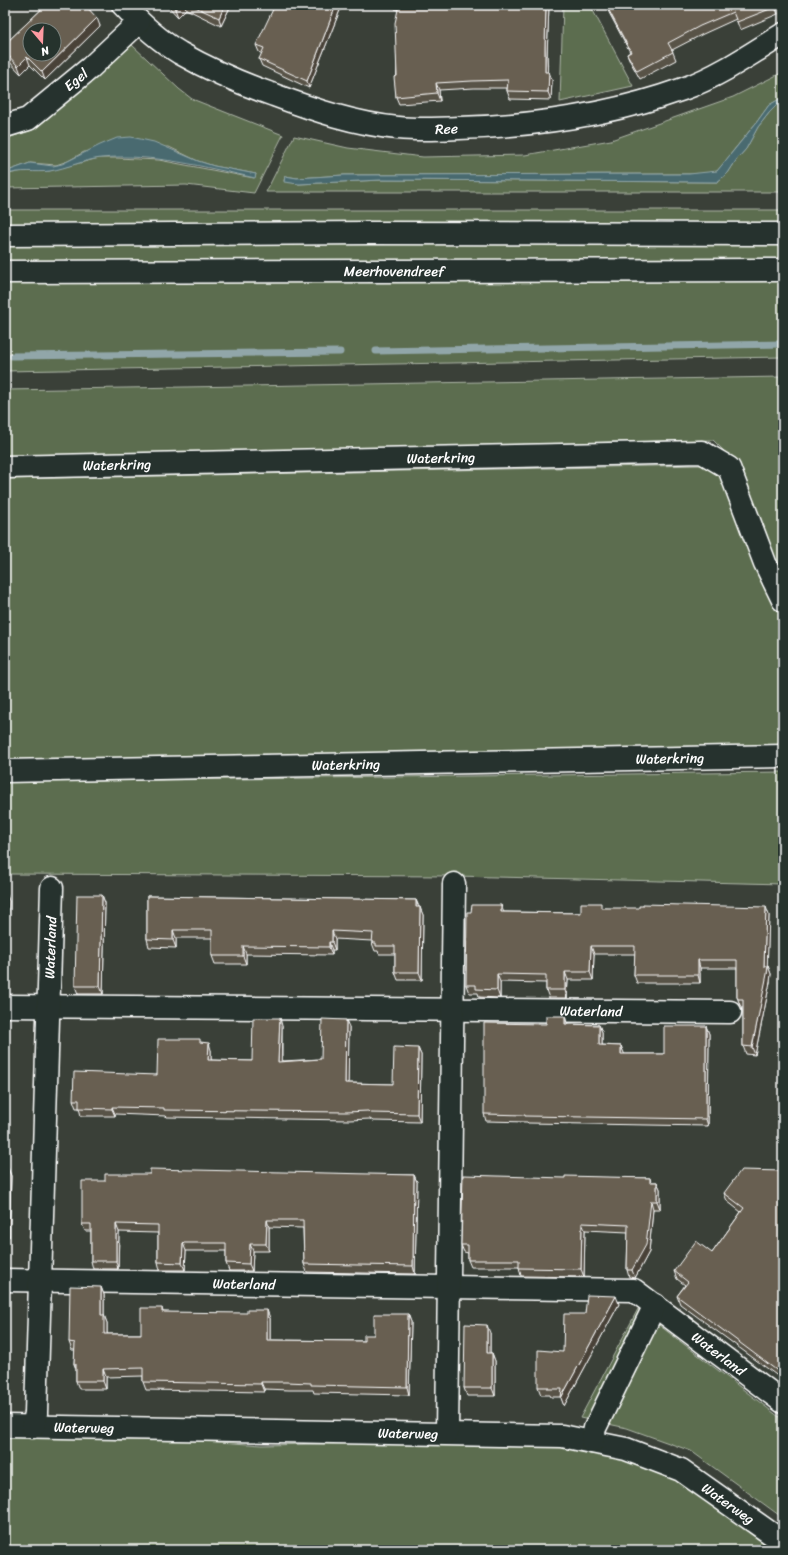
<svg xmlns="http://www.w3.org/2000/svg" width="788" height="1555" font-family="Sriracha,sans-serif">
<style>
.green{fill:#5c6d50;stroke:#aeb6a8}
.water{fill:#486b6f;stroke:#91a6a9}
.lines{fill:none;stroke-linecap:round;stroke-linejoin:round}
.stream{stroke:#91a6a9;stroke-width:7}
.minor-casing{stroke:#fff;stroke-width:25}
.major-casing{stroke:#fff;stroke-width:25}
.minor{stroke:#26332d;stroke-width:22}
.major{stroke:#26332d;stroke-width:22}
.wall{fill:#595246;stroke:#fff}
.shaded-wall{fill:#494239;stroke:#fff}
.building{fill:#685f51;stroke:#fff;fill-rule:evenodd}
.labels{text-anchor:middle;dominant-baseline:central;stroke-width:4;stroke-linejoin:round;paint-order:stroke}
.street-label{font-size:14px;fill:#fff;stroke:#26332d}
</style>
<rect width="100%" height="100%" fill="#3a4038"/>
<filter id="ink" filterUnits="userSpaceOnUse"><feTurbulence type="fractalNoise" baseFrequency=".025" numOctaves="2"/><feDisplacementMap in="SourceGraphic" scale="8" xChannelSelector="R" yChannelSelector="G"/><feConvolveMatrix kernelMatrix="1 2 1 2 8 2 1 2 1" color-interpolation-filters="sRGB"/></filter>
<g filter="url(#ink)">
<path class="green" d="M563,5H590L633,86L560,102Z
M132,45L179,89L192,99L283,135L254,193L186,185L5,188V175L8,174L28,170L49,171L99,158H117L159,160L254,178L256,174L214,166L198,161L169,147L84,152L68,161L56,165L30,163L5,172V139L35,129Z
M783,72V97L769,105L756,123L733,151L724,163L717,171L713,173L689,174L344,175L297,178L285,176L284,181L299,184L381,180L717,182L728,173L737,159L746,149L758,127L769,113L777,105L783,103V192H266L294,136L348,148L423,157L525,155L611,140L733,97Z
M5,210H783V228L5,226Z
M783,242V263H5V244Z
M5,280H783V357L5,371Z
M783,377V579L734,461L713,440L5,456V390Z
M702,465L720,476L783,619V746L5,760V479Z
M783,772V884L455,876L5,874V782Z
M638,1309L783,1420V1518L691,1451L627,1428L580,1418Z
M5,1435L54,1436L121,1440L175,1439L262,1445L426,1442L561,1443L621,1455L678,1481L773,1550H5Z"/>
<path class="water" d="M783,97V103L777,105L769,113L758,127L746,149L737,159L728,173L717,182L381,180L299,184L284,182L285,176L297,178L344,175L689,174L717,171L756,123L769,105Z
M131,137L154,142L198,161L214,166L256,174L255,178C205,167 152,153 101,158C84,160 67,168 50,171C35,173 21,169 5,175V172L30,163L53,166L62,164L100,145L117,138Z"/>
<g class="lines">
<path class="stream" d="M376,351L783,344
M12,356L340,352"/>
<g class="minor-casing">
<g id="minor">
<path id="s1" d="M123,5C139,22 160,41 180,53C210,70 242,84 274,95C314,110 356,124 398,128C418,130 439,129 459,128C533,126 613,114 683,89C719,76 751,54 783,34"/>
<path id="s2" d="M5,126L28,119L90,68L139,22"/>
<path id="s3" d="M5,467L702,452L729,468L765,563L783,600"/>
<path id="s4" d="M5,771L783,756"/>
<path id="s5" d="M5,1006L730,1012"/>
<path id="s6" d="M5,1280L634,1290L783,1402"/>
<path id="s7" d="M5,1426L562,1436L626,1449L681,1470L783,1542"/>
<path id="s8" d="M33,1427L36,1413L52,888"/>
<path d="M447,1433L454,884"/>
<path d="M592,1442L595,1428L655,1305"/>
</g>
</g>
<g class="major-casing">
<g id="major">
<path d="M5,235L369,233L783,234"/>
<path id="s9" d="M5,272L783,270"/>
</g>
</g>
<use href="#minor" class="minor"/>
<use href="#major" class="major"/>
</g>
<path class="wall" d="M46,5H93L89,9L100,26L45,80L30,65L21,74L5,57V44Z
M167,5H231L221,26L186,9L178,17Z
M342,5L309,88L262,66L259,59L262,54L259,52L256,45Z
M394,5H549L547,56L548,72L552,80L551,100L510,99L507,91V88H474L439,90L440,101L399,104L396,97L398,9L396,10Z
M605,5H774L778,14L740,30L736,19L703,34L672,50L676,60L640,79L630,61L627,54L630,52Z
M5,893H6L9,901L8,925H5Z
M102,895L105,903L103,994H78L75,986Z
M147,896L416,900L423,915L422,980H398L395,972V954H379L378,951H375L372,943V941L335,939V950H332V955L246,954V964H215L212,956V938H176V948L149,947L147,939Z
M602,908L769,915L767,966H768L771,974L770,982L755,1055L746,1054L743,1046V1007H741L740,1005L737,997V968H700V983H637L634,975L635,954H594L593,980H568L567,998H549L546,990V983L500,982V998L479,997L478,993H469L466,985L504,912L581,913Z
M565,1016L567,1024L599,1025L602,1032V1045L621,1046L624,1054H664L706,1026L709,1034L708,1126L528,1123L527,1122L486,1121L484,1114L546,1024Z
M282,1026V1061L321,1059L349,1027L348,1083L393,1084L418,1048L421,1055L420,1122L373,1121L370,1119L349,1120L167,1117L166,1116L115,1114V1116H81L79,1108H76L73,1100L157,1075L201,1042L211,1050V1060L252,1061Z
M5,1075L8,1082L7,1107H5Z
M5,1168H8L11,1176L9,1237H5Z
M783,1171V1380L680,1304L677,1296L685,1285L677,1279L674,1271L712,1253L741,1212L727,1201L724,1193Z
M150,1174L414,1175L417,1182L415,1274L307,1272L304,1264L303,1228L269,1227V1251H253L252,1271H229L226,1263V1251H186L185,1270H160L158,1262V1233L119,1232L118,1269H93L91,1261V1231H85L82,1224L105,1181Z
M565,1178H650L651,1182H657L660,1189V1209H653L649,1252L635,1278L629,1277L627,1270L628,1232L585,1230L584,1277L521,1276L519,1267H471L468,1260V1253L464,1252L461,1245Z
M101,1287L104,1295V1315L107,1323V1334H141L162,1308L163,1312L270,1318V1340L364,1341L408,1314L411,1322L409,1395L314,1393L313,1390H289L264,1389V1392L146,1390L143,1382V1376L106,1377V1389H79L76,1381V1369L74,1364L75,1350H72L69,1342Z
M619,1304L564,1406L561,1397H551L550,1395H541L538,1387L563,1352L585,1314Z
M490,1333V1353H492L495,1361V1396H467L464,1388Z"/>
<path class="shaded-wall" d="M84,5H93L86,12Z
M180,5H185L186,9L178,17L175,9Z
M225,5H231L221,26L219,18Z
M336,5H342L309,88L307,81Z
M546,5H549L547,56L548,80L545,72V48Z
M97,18L100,26L45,80L42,72Z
M27,57L30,65L21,74L18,66Z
M549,72L552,80L551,100L548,92Z
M436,83L439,90L440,101L437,93Z
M6,893L9,901L8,925L5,917Z
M102,895L105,903L103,994L100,986Z
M416,900L419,908L416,907Z
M501,905L504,913L501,912Z
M420,907L423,915L422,980L419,972Z
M766,907L769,915L767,974L764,966Z
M173,930L176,938V948L173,940Z
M332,931L335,939V950L332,942Z
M329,942L332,950V955L329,947Z
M243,946L246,954V964L243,956Z
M591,946L594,954L593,980L590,972Z
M698,960L700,968V983L698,975Z
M768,966L771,974L770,982L755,1055L752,1047Z
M565,972L568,980L567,998L565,990Z
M497,974L500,982V998L497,990Z
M565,1016L567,1023V1031L565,1024Z
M280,1018L282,1026L281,1069L278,1062Z
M346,1020L349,1027L348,1091L345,1083Z
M599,1025L602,1032V1052L599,1045Z
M706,1026L709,1034L708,1126L706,1119Z
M209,1043L211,1050V1068L208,1060Z
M621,1046L624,1053V1061L621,1054Z
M418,1048L421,1055L420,1122L417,1114Z
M5,1075L8,1082L7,1107L5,1101Z
M112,1107L115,1114V1116L112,1109Z
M8,1168L11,1176L9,1237L6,1229Z
M414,1175L417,1182L415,1274L413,1266Z
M657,1182L660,1189V1209L657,1201Z
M651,1201L653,1209L649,1252L635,1278L632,1270Z
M267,1220L269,1227V1251L266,1244Z
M582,1223L585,1230L584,1277L581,1269Z
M116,1224L119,1232L118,1269L116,1261Z
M183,1243L186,1251L185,1270L182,1263Z
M250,1244L253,1251L252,1271L249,1264Z
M101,1287L104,1295V1315L107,1323V1342L104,1334L101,1315Z
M616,1296L619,1304L564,1406L561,1398Z
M267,1310L270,1318V1348L267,1340Z
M408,1314L411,1322L409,1395L407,1387Z
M487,1325L490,1333V1361L487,1353Z
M492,1353L495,1361V1396L492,1388Z
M103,1369L106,1377V1389L103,1381Z
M261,1382L264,1389V1392L261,1384Z"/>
<path class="building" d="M46,5H85L97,18L42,72L27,57L18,66L5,52V44ZM30,30H54V54H30Z
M171,5H180L175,9Z
M191,5H225L219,18Z
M275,5H336L307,81L259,59L264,48L256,45Z
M399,5H546L545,48V72H549L548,92L507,91L508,80L472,81L436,83L437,93L396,97L394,77L397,76L395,23Z
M606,5H774L775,7L737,22L733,12L700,26L668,43L673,52L637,71L627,54L631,52Z
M5,893H6L5,917Z
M77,895H102L100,986H75Z
M147,896L416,900V907H420L419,972H395V946H376V943H372L373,933L332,931V942H329V947L243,946V956H212V930H173V940L147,939Z
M581,903H601V908H639V906H643V904L766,907L764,966H768L767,974L752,1047L743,1046V999H738L737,997V960H698V975H634L635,946H591L590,972H565V990H546V975L497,974V990L476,989V985H466L467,912H471L472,905H501V912L581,913Z
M546,1016H565V1024L599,1025V1045L621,1046V1054H664V1026H706V1119L525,1116V1115L484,1114V1023L546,1024Z
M253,1018H280L278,1062L321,1059L322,1019L346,1020L345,1083L393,1084L394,1047L418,1048L417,1114L370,1113L368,1111L346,1112L164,1110V1108L112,1107V1109L79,1108V1100H73L74,1072L157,1075L158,1039H200V1042L209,1043L208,1060L252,1061Z
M5,1168H8L6,1229H5Z
M150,1169L414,1175L413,1266L304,1264L303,1220H267L266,1244H250L249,1264L226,1263V1243H183L182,1263L158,1262V1225L116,1224V1261H91V1224H82V1181H105V1174H150Z
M741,1170L783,1171V1375L677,1296L688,1282L674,1271L696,1241L712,1253L744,1208L724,1193Z
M463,1175L565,1178V1176L650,1178V1182H657V1201H651L646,1245L632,1270H627L628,1225L582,1223L581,1269L519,1268V1260H468V1245H461Z
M70,1286L101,1287V1315H104V1334H141V1308H162V1312L247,1313V1310H267V1340L364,1341V1335H374V1314H408L407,1387L311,1385V1383L286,1382H261V1384L143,1382V1368L103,1369V1381H76V1364H74L75,1343L69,1342Z
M587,1295L616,1296L561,1398L562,1389H548V1387H538V1350L563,1352L564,1314H585Z
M465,1324L487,1325V1353H492V1388H464Z"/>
</g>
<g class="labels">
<g class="street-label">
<text stroke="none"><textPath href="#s2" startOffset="86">Egel</textPath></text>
<text stroke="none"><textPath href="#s1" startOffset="355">Ree</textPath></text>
<text stroke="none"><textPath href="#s9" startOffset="389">Meerhovendreef</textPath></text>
<text stroke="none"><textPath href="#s3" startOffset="436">Waterkring</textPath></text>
<text stroke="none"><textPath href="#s3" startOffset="112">Waterkring</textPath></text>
<text stroke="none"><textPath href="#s4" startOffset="665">Waterkring</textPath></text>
<text stroke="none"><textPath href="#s4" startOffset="341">Waterkring</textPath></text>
<text stroke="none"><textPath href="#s8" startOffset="480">Waterland</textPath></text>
<text stroke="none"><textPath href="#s5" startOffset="586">Waterland</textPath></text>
<text stroke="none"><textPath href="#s6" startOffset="239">Waterland</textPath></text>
<text stroke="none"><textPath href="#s6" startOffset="735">Waterland</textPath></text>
<text stroke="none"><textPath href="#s7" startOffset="79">Waterweg</textPath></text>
<text stroke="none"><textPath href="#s7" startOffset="403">Waterweg</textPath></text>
<text stroke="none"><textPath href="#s7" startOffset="739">Waterweg</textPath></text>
</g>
</g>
<rect width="788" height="1555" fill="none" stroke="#26332d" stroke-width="20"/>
<rect x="10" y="10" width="768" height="1535" fill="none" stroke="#fff" stroke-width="1.5" filter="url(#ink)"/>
<g transform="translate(42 42) rotate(161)"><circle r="19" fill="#26332d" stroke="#7d8581"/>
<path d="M0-3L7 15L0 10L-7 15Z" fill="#ff9aa2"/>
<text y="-6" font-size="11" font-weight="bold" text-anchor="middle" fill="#ffffff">N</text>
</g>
</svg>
